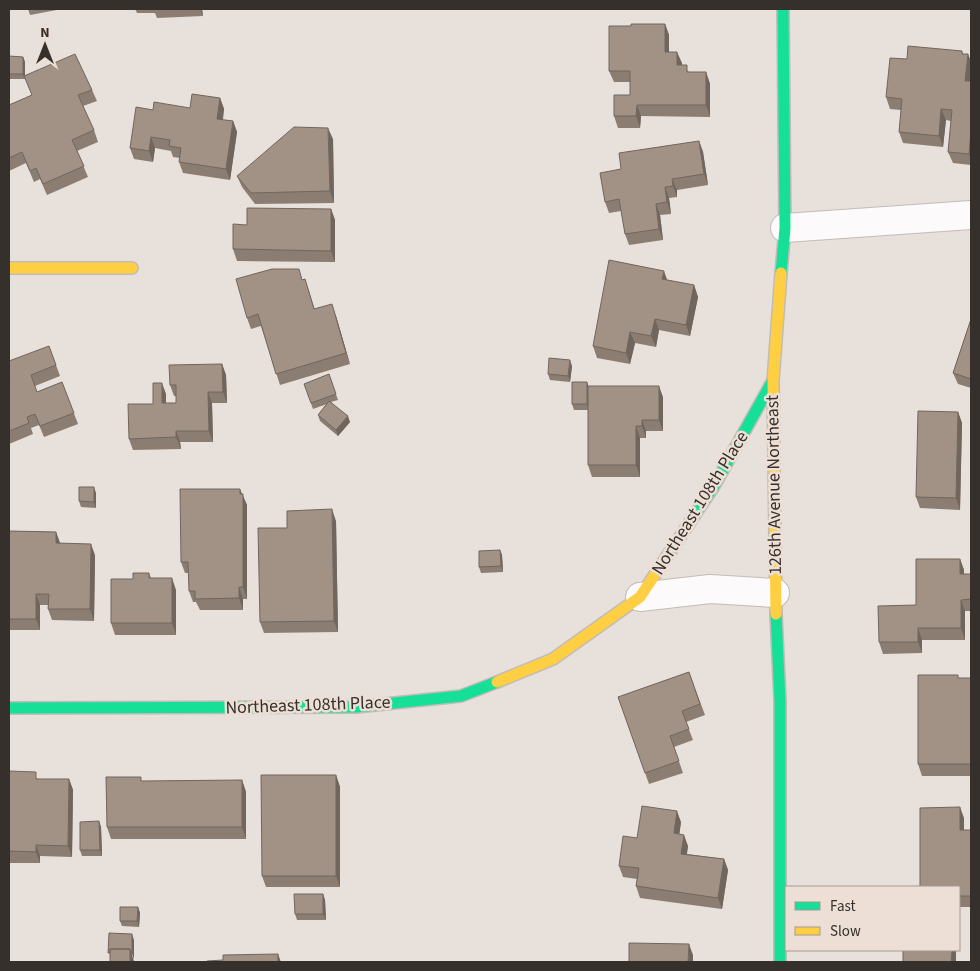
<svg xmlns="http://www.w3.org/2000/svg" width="980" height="971" font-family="'Source Sans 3',sans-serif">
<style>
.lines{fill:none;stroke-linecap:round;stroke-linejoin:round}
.street-casing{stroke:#c2bcb8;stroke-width:30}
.fast-casing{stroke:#c2bcb8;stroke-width:14}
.slow-casing{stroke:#c2bcb8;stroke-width:14}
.street{stroke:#fcfafa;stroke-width:28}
.fast{stroke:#16e098;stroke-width:11}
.slow{stroke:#ffcf43;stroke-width:11}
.wall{fill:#8b7d72}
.shaded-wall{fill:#71665d}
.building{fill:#a29185;stroke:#71665d}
.labels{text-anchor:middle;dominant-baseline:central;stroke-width:5;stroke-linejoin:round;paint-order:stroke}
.street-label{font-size:18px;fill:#35302c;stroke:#eddfd6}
</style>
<rect width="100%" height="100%" fill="#e8e0db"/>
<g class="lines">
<g class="street-casing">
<path id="street" d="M785,228L971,215
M640,597L710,589L775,593"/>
</g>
<g class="fast-casing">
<path id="fast" d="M781,273L785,228L783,9
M668,555L714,486L772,382
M776,614L780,701V962
M9,708L356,707L461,696L497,682"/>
</g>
<g class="slow-casing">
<path id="slow" d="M9,268H132
M776,614L773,381L781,273
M497,682L553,659L640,597L668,555"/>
</g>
<use href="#street" class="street"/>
<use href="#fast" class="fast"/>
<use href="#slow" class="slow"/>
</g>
<path class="wall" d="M28,9H62L30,15Z
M135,9H202L203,16L157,18L155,13H137Z
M665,24L669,35V52L682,63V65L689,72H706L710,84V117L641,116L640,128H618L614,116L630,95V82H614L609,71L631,26Z
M962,51L963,54H968L971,62V165L953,163L948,152L951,121L946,120L943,147L903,143L899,132L901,110L890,109L886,97L907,59Z
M9,56L23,57L25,62V75L92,90L97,101L83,106L94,130L98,142L77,151L88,177L47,195L40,179L34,182L26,163L9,171V105L32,95L25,78V79H9Z
M220,98L224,109L223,120L233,121L237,132L230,180L183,173L179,162L180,158L173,157L171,151L155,148L153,162L134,159L130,148L153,110L190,108Z
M333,139L334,203L255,204L242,187L237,176Z
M699,141L703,152L708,185L677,190V197L669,198L671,214L660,215L663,240L629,245L625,234L621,211L609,213L605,202L621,169Z
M331,209L335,220V262L237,261L233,249L247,225Z
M305,279L314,309L336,316L350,364L280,385L261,326L251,329L247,318L303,280Z
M667,280L694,285L698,297L690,336L659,330L656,347L635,343L630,364L597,358L593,346Z
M971,319V388L958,384L953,373Z
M49,346L60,376L35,386L37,392L62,382L78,424L44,437L39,425L31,428L33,434L9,444V379Z
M222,364L226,375L227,403H212L213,442H180L181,449L133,450L129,439L153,404L166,394V403H176V396H174L170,385Z
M572,366L570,382L550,380L548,374Z
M329,374L338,400L331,402L350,422L338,436L320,421L318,415L327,404L313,409L304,384Z
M587,382L588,386L663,397V431H646V438H640V477H592L588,465V410H574L572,404Z
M958,412L962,423L960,510L920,508L916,497Z
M96,493V508L81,507L79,501Z
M242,494L247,505V599H243V610H200L196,602H193L189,591V573H185L181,562Z
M336,521L338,632L264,633L260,622L287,528Z
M9,531L56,532L60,543L95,555L94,621L52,620L48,609V605H40V630H9Z
M500,550L502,555L503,572L481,573L479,567Z
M960,559L964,570V574H971V611H965V640H922V653L883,654L879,642L916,605Z
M149,573L151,578L176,590V635H115L111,623L133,579Z
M689,672L705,715L686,722L693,740L674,747L683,773L649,784L618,697Z
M971,678V776H922L918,764Z
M9,771L39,779H69L73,790L72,857L40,856V863H9Z
M336,775L340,787V887H266L262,876Z
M242,780L246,792V839H111L107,827Z
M964,818V830H971V907H959V887Z
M99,821L101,827L102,856H82L80,850Z
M681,822L679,834L688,846L687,854L724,859L728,870L722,909L640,898L636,886L637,879L623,877L619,866L637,838Z
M323,894L325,900L326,920H297L295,914Z
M138,907L140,913L139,927L122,926L120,921Z"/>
<path class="shaded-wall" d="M200,9H202L203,16Z
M665,24L669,35V63L665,52Z
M677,52L682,63V76L677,65Z
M968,54L971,62V76L969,92L965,81Z
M23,57L25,62V79L23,74Z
M706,72L710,84V117L706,105Z
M220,98L224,109L221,130L217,119Z
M637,105L641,116L640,128L636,116Z
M941,109L946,120L943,147L939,136Z
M233,121L237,132L230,180L226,169Z
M328,128L333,139L334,203L330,191Z
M971,131V160L969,154Z
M151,137L155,148L153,162L149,151Z
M699,141L703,152L708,185L704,174Z
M672,179L677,190V197L673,186Z
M665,187L669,198L671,214L667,202Z
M656,204L660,215L663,240L659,229Z
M331,209L335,220V262L331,251Z
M664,271L668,282L662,279Z
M305,279L309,291L318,320L314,309Z
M694,285L698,297L690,336L686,325Z
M332,304L336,316L350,364L346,353Z
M655,319L659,330L656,347L651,336Z
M630,332L635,343L630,364L626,353Z
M570,360L572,366L570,382L568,376Z
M222,364L226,375L227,403L223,392Z
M587,382L589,388V410L587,404Z
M162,383L166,394V414L162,403Z
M659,386L663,397V431L659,420Z
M208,392L212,403L213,442L209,431Z
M958,412L962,423L960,510L956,498Z
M348,416L350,422L338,436L336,430Z
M642,420L646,431V438L642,426Z
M636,426L640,438V477L636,465Z
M176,431L180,442L181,449L176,437Z
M94,487L96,493V508L94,502Z
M240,489L247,505V599L243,587Z
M332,509L336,521L338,632L334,621Z
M56,532L60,543H56Z
M91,544L95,555L94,621L90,609Z
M500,550L502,555L503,572L501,566Z
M960,559L964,570V585L960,574Z
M172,578L176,590V635L172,623Z
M239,587L243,599V610L239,598Z
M36,594L40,605V630L36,619Z
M961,600L965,611V640L961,628Z
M918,628L922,640V653L918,642Z
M336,775L340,787V887L336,876Z
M69,779L73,790L72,857L68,846Z
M242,780L246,792V839L242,827Z
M960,807L964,818V842L960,830Z
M677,811L681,822L678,845L674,833Z
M99,821L101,827L102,856L100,850Z
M684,835L688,846L685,865L681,854Z
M36,845L40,856V863L36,852Z
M724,859L728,870L722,909L718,898Z
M323,894L325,900L326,920L323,914Z
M138,907L140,913L139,927L137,921Z
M132,934L134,940V959L132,954Z
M689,944L693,955V962H688Z
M130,949L134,961V962H130Z
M952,950H956V962H951Z
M278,954L281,962H278Z"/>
<path class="building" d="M631,24H665V52H677V65H687V72H706V105H637L636,116H614V95H630V71H609V26H631Z
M908,46L962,51V54H968L965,81H971V131L969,154L948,152L952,110L941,109L939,136L899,132L902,99L886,97L890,58L907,59Z
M75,54L92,90L78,95L94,130L72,140L84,166L43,184L36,168L30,171L22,152L9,158V105L32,95L24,76Z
M9,56L23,57V74H9Z
M192,94L220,98L217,119L233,121L226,169L179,162L181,148L169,146L170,140L151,137L149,151L130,148L136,107L153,110L154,102L190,108Z
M294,127L328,128L330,191L251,193L237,176Z
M699,141L704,174L672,179L673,186L665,187L667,202L656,204L659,229L625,234L619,199L605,202L600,173L621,169L619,153Z
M247,208L331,209V251L233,249V224L247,225Z
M609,260L664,271L662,279L694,285L686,325L655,319L651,336L630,332L626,353L593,346Z
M272,269H299L302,280L305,279L314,309L332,304L346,353L276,374L258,314L247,318L236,279Z
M971,319V379L953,373Z
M49,346L56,365L31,375L37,392L62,382L74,413L40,426L35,414L27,417L29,423L9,431V379H10L9,376V361Z
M549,358L570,360L568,376L548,374Z
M222,364L223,392H208L209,431H176V437L129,439L128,404H153V383H162V403H176V385H170L169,365Z
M329,374L336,394L311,403L304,384Z
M572,382H587V404H572Z
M588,386H659V420H642V426H636V465H588Z
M329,401L348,416L336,430L318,415Z
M918,411L958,412L956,498L916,497Z
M79,487H94V502L79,501Z
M180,489H240V494H243V587H239V598L195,599V591H189L188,562H181Z
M332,509L334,621L260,622L258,528H287V511Z
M9,531L56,532V543L91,544L90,609H48L49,594H36V619H9Z
M500,550L501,566L479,567V551Z
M916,559H960V574H971V599L961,600V628H918V642H879L878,606L916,605Z
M133,573H149V578H172V623H111V579H133Z
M689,672L700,704L682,711L689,729L670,736L679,761L645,773L618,697Z
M918,675H958V678H971V764H918Z
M9,771L36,772V779H69L68,846L36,845V852L9,851Z
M261,775H336V876H262Z
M106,777H141V781L242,780V827H107Z
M642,806L677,811L674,833L684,835L681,854L724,859L718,898L636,886L639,868L619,866L623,836L637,838Z
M960,807V830H971V896H959V887H920V808Z
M99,821L100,850H80V822Z
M294,894H323V914H295Z
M120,907H138L137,921H120Z
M109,933L132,934V954L130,949H110V953H108Z
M629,943L689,944L688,962H629Z
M110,949H130V962H110Z
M903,950H952L951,962H903Z
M278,954V962H207V961L223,960V955Z"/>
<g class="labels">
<g class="street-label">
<text transform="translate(774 485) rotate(-91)">126th Avenue Northeast</text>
<text transform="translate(700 503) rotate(-58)">Northeast 108th Place</text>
<text transform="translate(308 705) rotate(-2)">Northeast 108th Place</text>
</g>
</g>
<rect width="980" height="971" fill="none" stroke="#35302c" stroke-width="20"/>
<rect x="785" y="886" width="175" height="65" fill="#eddfd6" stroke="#a39992"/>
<rect x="795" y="902" width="25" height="8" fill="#16e098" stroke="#a39992"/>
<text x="830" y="911" font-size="15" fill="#35302c">Fast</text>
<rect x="795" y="927" width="25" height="8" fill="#ffcf43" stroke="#a39992"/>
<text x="830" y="936" font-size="15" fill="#35302c">Slow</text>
<g transform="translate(45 45)" stroke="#eddfd6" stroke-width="4" paint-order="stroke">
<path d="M0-4L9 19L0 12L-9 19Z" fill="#35302c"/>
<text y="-8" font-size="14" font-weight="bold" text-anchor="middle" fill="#35302c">N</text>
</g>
</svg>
